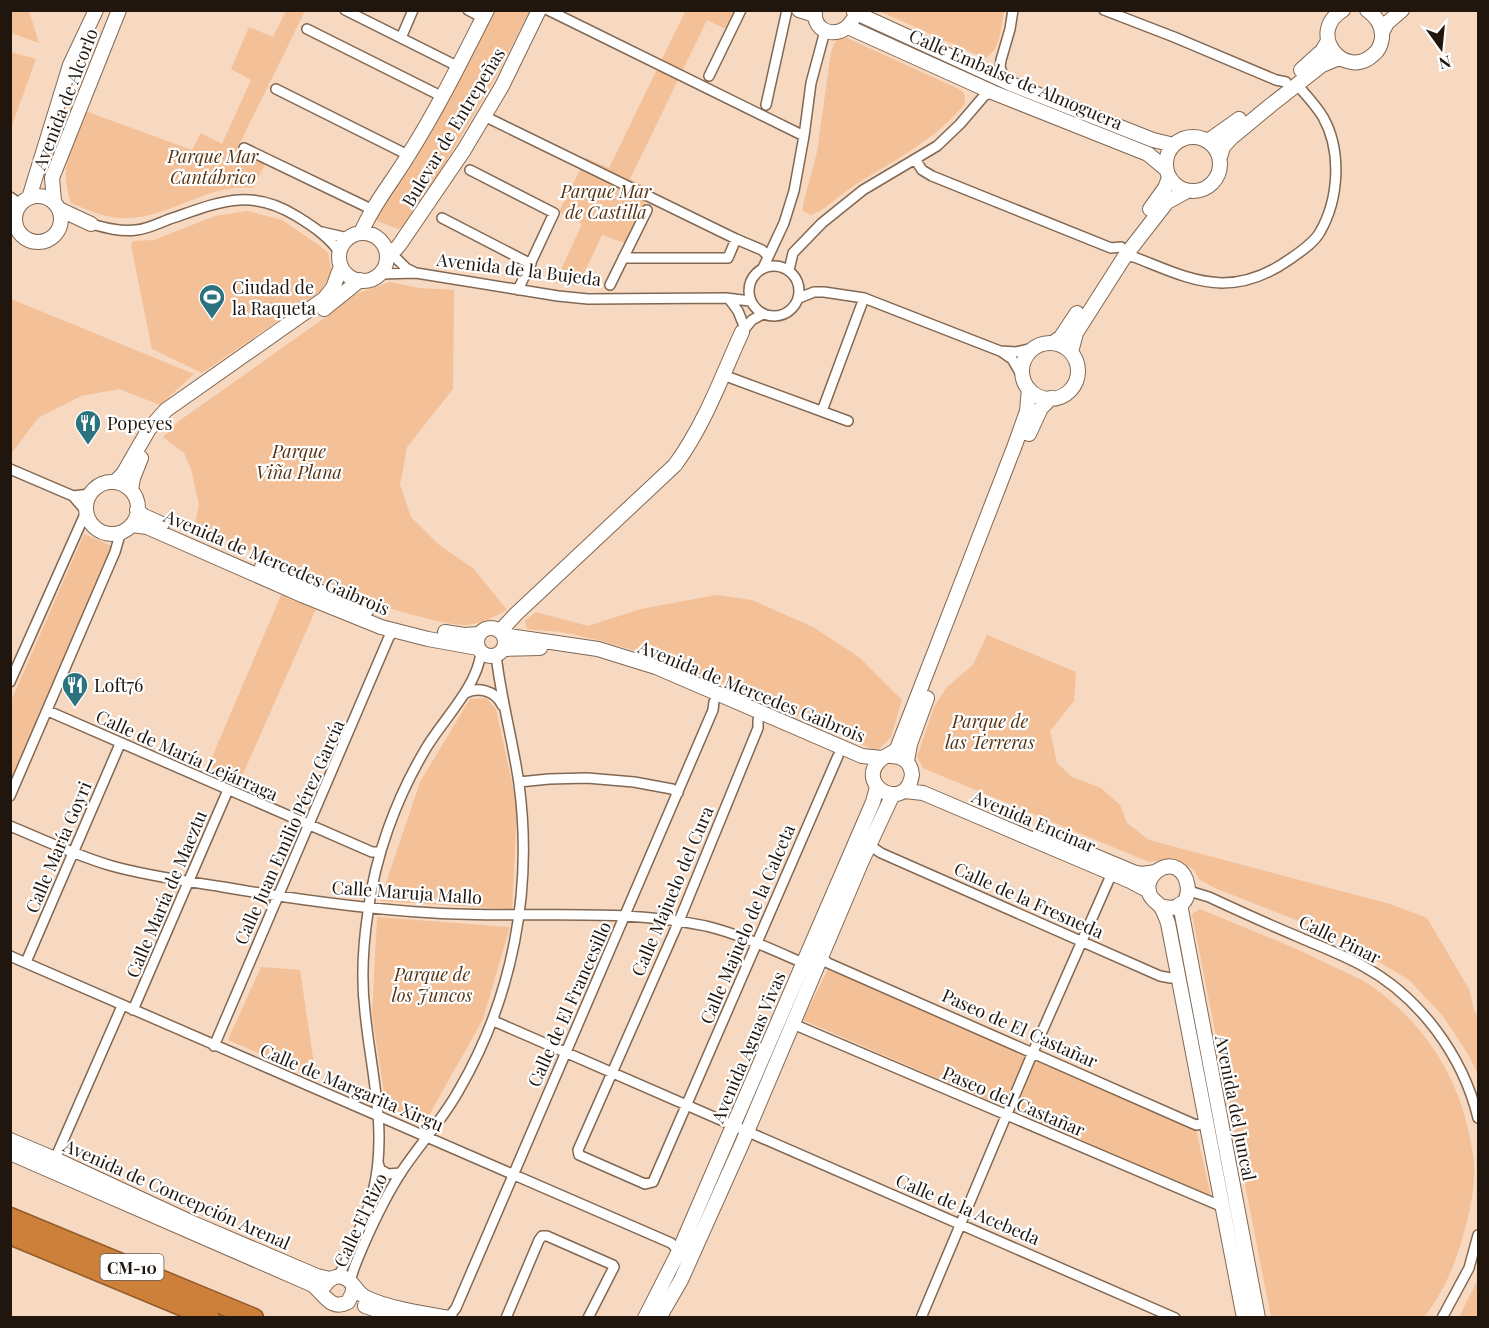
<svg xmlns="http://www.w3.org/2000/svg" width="1489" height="1328" font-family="'Playfair Display',serif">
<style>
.green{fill:#f3c097}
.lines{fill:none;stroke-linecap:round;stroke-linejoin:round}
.street-casing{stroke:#826852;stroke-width:12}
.secondary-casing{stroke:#826852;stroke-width:16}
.highway-casing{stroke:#915b2a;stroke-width:21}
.street{stroke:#fff;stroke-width:9}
.secondary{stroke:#fff;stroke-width:14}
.highway{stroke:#cd8039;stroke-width:18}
.labels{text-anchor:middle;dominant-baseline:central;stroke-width:4.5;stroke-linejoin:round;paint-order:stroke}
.shield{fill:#fff;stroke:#645c56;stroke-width:1.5}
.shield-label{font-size:16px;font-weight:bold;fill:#21160e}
.street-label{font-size:18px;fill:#21160e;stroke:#fff}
.park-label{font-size:18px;font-style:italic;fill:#583310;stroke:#fff}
.poi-label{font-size:18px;fill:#21160e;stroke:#fff;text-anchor:start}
</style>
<rect width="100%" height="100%" fill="#f7d8c0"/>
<path class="green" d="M11,10L29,11L39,43L11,33Z
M286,11H305L237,149L266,162L253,188C206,183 170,219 124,218C105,218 88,210 71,203C58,166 73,146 85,111L192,150L201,133L222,144L251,80L231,69L249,27L273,37Z
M494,11H530L493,82L416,213L405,226L398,229L377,221L375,215L449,100Z
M682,11H736L728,30L707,20L630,179L652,190L625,243L602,235L578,286L555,283L582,224L559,212L586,158L609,168L685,12Z
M879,11H1004C1001,25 1001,53 984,58Z
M841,38H847L959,89C966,93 966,98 964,105C931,144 891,161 849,189C837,197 824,211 811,215L803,211V205L817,152L831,52L836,40Z
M11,52L36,59L11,128L10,52Z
M247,211L282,220L320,246L328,253L332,273L320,292L202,373L152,349L131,245L133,241L154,240L215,216Z
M390,282L419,288L454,290L453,389L407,447L400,485L411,517L438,544L474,569L507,610C495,617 478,625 464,625C445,624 425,618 406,613C333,593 266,554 194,528L199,505L191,469L184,453L163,437L179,421L330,314L348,297Z
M11,299L194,374L160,405L119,389L81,396L38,418L11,454Z
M84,534L112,546L11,784V701Z
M282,593L316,609L238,785L207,769Z
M716,595L752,600L813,627L859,657L902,700L891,737L877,751C779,709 682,659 577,635C561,631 544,631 527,629L525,621L536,612L588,626L641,609Z
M987,635L1076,672L1074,701L1050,731L1057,763L1072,777L1101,788L1120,805L1127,823L1149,840L1390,904L1427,918L1469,989L1474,1010L1478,1017V1075L1468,1054L1443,1016L1409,980L1337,936L1217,889L1200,880L1193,869L1171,858L1149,862L923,768L917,757L934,707L947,687L973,665Z
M486,698L496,709L517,806L512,909L380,901L420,782L470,699Z
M1200,909C1245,928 1291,945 1334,967C1345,972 1357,977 1367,983C1421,1019 1458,1074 1470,1138C1471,1147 1474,1156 1474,1165C1475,1188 1470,1210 1464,1232C1456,1263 1444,1292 1424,1317H1271L1192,914Z
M377,917L510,927L483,1019L424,1124L387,1110L372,1016Z
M261,967L300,970L316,1078L228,1040Z
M829,967L1196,1129L1211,1197L803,1020Z
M1478,1279V1317H1459Z"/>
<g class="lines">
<g class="street-casing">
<path id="street" d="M345,10L459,67
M468,10L483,18
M548,10L804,136
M1104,10L1174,37L1276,80L1286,82
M307,29L443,97
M401,38L413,10
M709,76L741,10
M1005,80L1000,67L1001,60L1010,29L1013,10
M276,89L408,155
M766,105L787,10
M484,116L736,239L762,250L768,256
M244,148L371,209
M915,159L922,170L932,176L1111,248L1121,247
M470,170L554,213L518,290
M10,197L20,204
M442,218L531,264
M91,224C106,228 121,232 136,230C147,229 157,224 167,220C217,203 249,186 298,217C314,227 329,237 340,253
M322,232L348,238
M387,256L395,257L406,268L414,272
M1125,256L1134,257C1163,268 1190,282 1222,283C1247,283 1269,274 1290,259C1300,252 1314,243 1320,232C1339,199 1342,151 1323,117C1317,107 1308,97 1300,88L1299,83
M623,258H728L736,239
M749 291a25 25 0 1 1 50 0a25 25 0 1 1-50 0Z
M763,268L784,223L794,191L804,136L811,83L825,31
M789,270L793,253L822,223L863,190L937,146L960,124L984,96L992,92
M380,274L416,273L558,296L588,299L726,298L750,301
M610,285L647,210
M799,298L814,292H824L864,298L1000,351L1016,352L1033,348
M729,299L738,311L744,326
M742,332L752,320L763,314
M1002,352L1012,359L1022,376
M723,375L848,421
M822,411L864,298
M10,469L73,496
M85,510L73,496L90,494
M10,682L85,514
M464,694C477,686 495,690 502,705
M48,711L372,852H380
M758,720V728L679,921L578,1150L579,1155L645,1184L653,1182L838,756
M519,782L549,779L587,778L634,782L672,789L678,793
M10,796L115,552L121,531
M10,826C44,840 77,856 112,866C148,876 186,881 223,887C293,899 363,909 434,913C525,919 616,907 706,926C739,934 771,949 803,963
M869,845L881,853L1160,976L1171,978L1178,977
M1189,891L1209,897C1239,911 1270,925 1301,938C1322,947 1343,955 1363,966C1420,997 1463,1056 1478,1118
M10,956L671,1243L679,1251
M821,958L828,963L1196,1125L1207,1123
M26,962L120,744
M133,1010L228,790
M493,1018L496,1022L1175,1318
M793,1024L1223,1207
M214,1046L389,637L394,631
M55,1159L122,1006
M378,1163L380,1169L388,1174L401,1173
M338,1276C346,1264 351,1249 357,1235C363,1221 370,1207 373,1192C388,1131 371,1073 365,1012C361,979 363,945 368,912C375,856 396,799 425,750C443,719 476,689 481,653
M350,1282C353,1268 359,1256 364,1244C375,1219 387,1194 402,1171C420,1144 443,1119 459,1090C513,997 533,890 519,784C513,741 501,699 496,655
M449,1317L456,1308L713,710L714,702
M506,1318L539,1240L542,1236H547L613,1265L614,1267L588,1318
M921,1318L1033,1052L1112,873
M1442,1318L1469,1268L1478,1235"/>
</g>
<g class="secondary-casing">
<path id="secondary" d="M799,10L815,15
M815,10C812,34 841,40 852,21
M1343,10C1305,33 1345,82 1374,54C1379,50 1381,45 1382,38C1383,26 1377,17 1367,10
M854,12L1011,84L1153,140L1174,145
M848,27L992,92L1148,154L1166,169
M1382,32L1387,23L1402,10
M1301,70L1322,51L1328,41
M1166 164a27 27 0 1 1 54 0a27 27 0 1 1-54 0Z
M1208,141L1239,119
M1220,157L1223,147L1231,138L1271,105L1322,65L1339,58
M15 219a23 23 0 1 1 46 0a23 23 0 1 1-46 0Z
M29,198L70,65L96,10
M54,201L52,178L119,10
M59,209L91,224
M1150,209L1165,188L1169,178
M361,233C373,204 393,181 409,154C438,108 462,59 487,10
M339 257a24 24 0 1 1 48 0a24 24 0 1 1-48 0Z
M387,252L396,249L400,244L464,150L502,86L539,10
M324,309L360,280
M1053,343L1061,337L1077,313
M1022 371a28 28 0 1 1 56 0a28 28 0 1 1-56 0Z
M1071,352L1076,333L1125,256L1167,202L1187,191
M1029,434L1041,408L1051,398
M115,482L123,474L149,429L166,410L324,299L333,288L341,266
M86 508a26 26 0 1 1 52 0a26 26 0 1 1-52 0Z
M131,490L133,478L141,458
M137,510L144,516L162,524
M132,525L147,527L302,595L381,627L428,639L478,648
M262,567L366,611
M477 642a14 14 0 1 1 28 0a14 14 0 1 1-28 0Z
M445,632L464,635L479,634
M502,633L503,628L516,614L675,465C705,424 721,378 742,332
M503,635L598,649L656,667L862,756L882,758
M503,649L540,648
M890,756C903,756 911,762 912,775C906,813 857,787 878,762C883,756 891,755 897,749L1015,445L1027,411L1029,389
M907,761L910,744L927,698
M904,791L923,793L1130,881L1149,891
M1040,833L1133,872L1142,874L1156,872
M1180,904L1258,1318
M1160,906C1205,919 1189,848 1157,871C1151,876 1147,884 1149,892C1150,899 1156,901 1160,906C1164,911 1166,918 1168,923L1244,1318
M10,1140L55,1159L195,1224L317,1276L330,1279
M10,1153L313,1285C325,1295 331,1311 348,1302L353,1292V1287
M325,1285C329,1279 337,1274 345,1278C353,1281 356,1292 365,1297C386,1308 426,1314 450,1318
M365,1306L401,1318
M645,1318L679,1251L873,802L877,787
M659,1318L681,1280L741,1146L861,863L893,794"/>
</g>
<g class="highway-casing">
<path id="highway" d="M10,1217L254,1318
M10,1235L210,1318"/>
</g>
<use href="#street" class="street"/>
<use href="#secondary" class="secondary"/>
<use href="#highway" class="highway"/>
</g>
<defs>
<g id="stadium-pin" transform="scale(1.35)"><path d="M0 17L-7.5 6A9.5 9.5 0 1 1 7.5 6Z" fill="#2c7380" stroke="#fff"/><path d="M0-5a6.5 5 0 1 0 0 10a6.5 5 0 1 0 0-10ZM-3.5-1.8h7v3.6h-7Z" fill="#fff"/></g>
<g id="restaurant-pin" transform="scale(1.35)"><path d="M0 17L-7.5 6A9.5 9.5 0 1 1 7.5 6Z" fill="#2c7380" stroke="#fff"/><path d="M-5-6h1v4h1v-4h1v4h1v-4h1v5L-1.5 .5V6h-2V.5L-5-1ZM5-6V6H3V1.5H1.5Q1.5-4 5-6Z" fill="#fff"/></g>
</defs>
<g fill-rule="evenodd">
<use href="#stadium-pin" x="212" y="297"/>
<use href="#restaurant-pin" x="88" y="423"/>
<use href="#restaurant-pin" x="75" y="685"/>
</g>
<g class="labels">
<rect class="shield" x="100.5" y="1254" width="63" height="26" rx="4.5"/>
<g class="shield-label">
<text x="132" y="1267">CM-10</text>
</g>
<g class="street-label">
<text transform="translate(1016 79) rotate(23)">Calle Embalse de Almoguera</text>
<text transform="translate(65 99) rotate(-69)">Avenida de Alcorlo</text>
<text transform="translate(453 127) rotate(-59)">Bulevar de Entrepeñas</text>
<text transform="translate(519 269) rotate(7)">Avenida de la Bujeda</text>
<text transform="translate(277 562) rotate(23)">Avenida de Mercedes Gaibrois</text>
<text transform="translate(752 691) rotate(22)">Avenida de Mercedes Gaibrois</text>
<text transform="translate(187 755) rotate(24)">Calle de María Lejárraga</text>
<text transform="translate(1034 821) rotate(23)">Avenida Encinar</text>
<text transform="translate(289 832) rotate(-66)">Calle Juan Emilio Pérez García</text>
<text transform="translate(58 847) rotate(-67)">Calle María Goyri</text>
<text transform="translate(672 891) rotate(-67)">Calle Majuelo del Cura</text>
<text transform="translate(407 892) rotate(4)">Calle Maruja Mallo</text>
<text transform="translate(166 894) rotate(-67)">Calle María de Maeztu</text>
<text transform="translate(1029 900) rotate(24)">Calle de la Fresneda</text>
<text transform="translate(747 924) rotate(-67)">Calle Majuelo de la Calceta</text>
<text transform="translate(1340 939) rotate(26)">Calle Pinar</text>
<text transform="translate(569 1004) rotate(-66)">Calle de El Francesillo</text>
<text transform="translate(1020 1028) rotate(24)">Paseo de El Castañar</text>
<text transform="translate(748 1047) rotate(-67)">Avenida Aguas Vivas</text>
<text transform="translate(352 1087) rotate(23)">Calle de Margarita Xirgu</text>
<text transform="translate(1014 1101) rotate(23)">Paseo del Castañar</text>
<text transform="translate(1236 1108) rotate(79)">Avenida del Juncal</text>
<text transform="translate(177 1194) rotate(24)">Avenida de Concepción Arenal</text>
<text transform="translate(968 1209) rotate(23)">Calle de la Acebeda</text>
<text transform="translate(360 1220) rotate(-65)">Calle El Rizo</text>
</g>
<g class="park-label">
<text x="213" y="156">Parque Mar<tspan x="213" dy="21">Cantábrico</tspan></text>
<text x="606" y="191">Parque Mar<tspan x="606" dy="21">de Castilla</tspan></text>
<text x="299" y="451">Parque<tspan x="299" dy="21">Viña Plana</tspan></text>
<text x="990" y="721">Parque de<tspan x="990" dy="21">las Terreras</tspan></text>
<text x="432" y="974">Parque de<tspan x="432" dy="21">los Juncos</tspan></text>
</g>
<g class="poi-label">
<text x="232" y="287">Ciudad de<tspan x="232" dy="21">la Raqueta</tspan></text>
<text x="107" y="423">Popeyes</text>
<text x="94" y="685">Loft76</text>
</g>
</g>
<rect width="1489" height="1328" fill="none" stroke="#21160e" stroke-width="24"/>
<g transform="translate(1441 48) rotate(165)" stroke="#ffffff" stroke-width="4.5" paint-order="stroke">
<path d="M0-4.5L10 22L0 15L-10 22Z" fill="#21160e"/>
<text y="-9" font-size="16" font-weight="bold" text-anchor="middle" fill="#21160e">N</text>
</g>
</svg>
